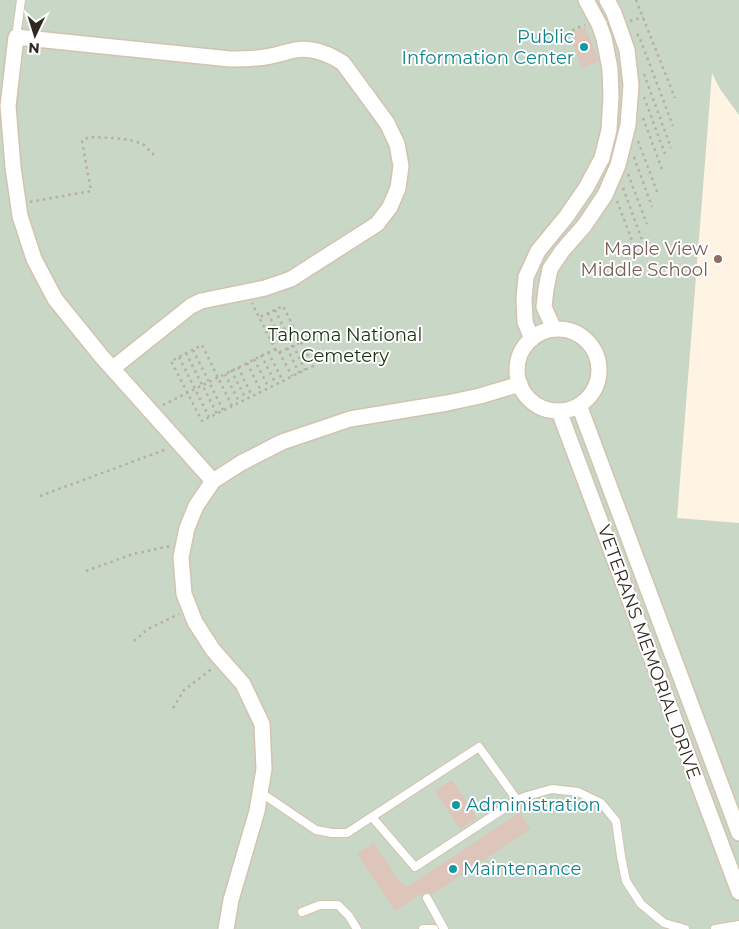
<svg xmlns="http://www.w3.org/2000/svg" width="739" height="929" font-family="Montserrat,sans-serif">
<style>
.green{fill:#c9d7c6}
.building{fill:#ddc5ba}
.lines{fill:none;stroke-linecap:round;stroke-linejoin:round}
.lane-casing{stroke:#d1c3af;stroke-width:10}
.street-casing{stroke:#d1c3af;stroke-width:18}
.path{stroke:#b8aea1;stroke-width:2.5;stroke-dasharray:2.5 4;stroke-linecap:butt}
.lane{stroke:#fff;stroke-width:8}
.street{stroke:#fff;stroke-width:15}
.culture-dot{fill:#0f9aa8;stroke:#fff;stroke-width:2}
.education-dot{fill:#8d6e63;stroke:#fff;stroke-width:2}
.labels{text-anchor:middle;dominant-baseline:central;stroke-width:4;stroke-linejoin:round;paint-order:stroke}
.culture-label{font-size:18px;fill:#0d838f;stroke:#fff;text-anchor:start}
.education-label{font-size:18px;fill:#785e54;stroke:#fff;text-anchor:end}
.park-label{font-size:18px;fill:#16320d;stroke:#fff}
.street-label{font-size:18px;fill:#2f2922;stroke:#fff}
</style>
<rect width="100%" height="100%" fill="#fff3e3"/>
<path class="green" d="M0,0H739V115L720,89L712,73L677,518L739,523V929H0Z"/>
<path class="building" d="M585,27L599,61L582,68L569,33Z
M452,780L477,818L460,829L435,791Z
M520,812L530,829L431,895L427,892L424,893L422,897L420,894L395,911L357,854L374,843L402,885L404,884L407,887Z"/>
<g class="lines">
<g class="lane-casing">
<path id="lane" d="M16,37L21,0
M260,792L316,830L332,833H347L479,747L517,800
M372,817L415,867L517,800L527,796L552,789L578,792L601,803L616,821L621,856L626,881L641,904L664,923L685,929
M427,898L444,929
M302,912L320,905H338L349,916L357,929
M423,929H434
M715,929L739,925"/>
</g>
<g class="street-casing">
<path id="street" d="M554,329L544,307L546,289L550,269L562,251L584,226L605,195L618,165L628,125L631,85L627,50L614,13L607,0
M517 370a41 41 0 1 1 82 0a41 41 0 1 1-82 0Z
M532,339L525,322L524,299L526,277L538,251L566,217L586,188L602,158L609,130L611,97L610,69L604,38L599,24L586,0
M113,368L191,306L201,301L265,288L291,279L377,224L390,207L398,188L401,166L397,144L387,123L343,63C329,54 312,47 295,50C285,52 275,56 265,57C253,59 242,59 230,59L16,37L8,106L13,167L20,216L34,259L55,299L102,357L213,481
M579,405L739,833
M559,411L739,892
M226,929L231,900L257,811L264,769L262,724L243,684L213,650L195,622L184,594L181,557L187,528L196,506L213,481L241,463L282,442L350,419L447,403L480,396L520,384"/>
</g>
<path class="path" d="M636,0L675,98
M630,21L643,17
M637,34L639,36L673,126
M556,41C565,34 574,29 585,25
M644,74L671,148
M644,97L665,154
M643,118L663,172
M638,141L658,194
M634,157L652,207
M628,174L647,224
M623,188L642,240
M617,201L636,251
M30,202L91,191L82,141L89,137L114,138L130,140L143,144L156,157
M275,310L288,336
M268,313L281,340
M273,343L296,332
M293,345L305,370
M287,348L299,373
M275,349L278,353L301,342
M193,350L223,410
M268,352L283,381
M279,352L292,376
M186,353L217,414
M261,355L276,384
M179,357L209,417
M254,359L269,388
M247,363L261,391
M238,367L252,396
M231,370L246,399
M225,374L239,402
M163,405L275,349L252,303
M232,406L202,345L171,361L202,421L313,366L283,306L260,317
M40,496L167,449
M86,571L133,554L170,546
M134,641L148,629L179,614
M173,708L184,690L213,668"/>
<use href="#lane" class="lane"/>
<use href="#street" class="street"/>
</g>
<g class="culture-dot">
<circle cx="584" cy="47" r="5"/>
<circle cx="456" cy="805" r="5"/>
<circle cx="453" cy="869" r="5"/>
</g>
<circle class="education-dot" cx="718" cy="259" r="5"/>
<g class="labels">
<g class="culture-label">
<text x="574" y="37" text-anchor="end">Public<tspan x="574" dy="21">Information Center</tspan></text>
<text x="466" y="805">Administration</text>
<text x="463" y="869">Maintenance</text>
</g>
<g class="education-label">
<text x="708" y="249">Maple View<tspan x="708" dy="21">Middle School</tspan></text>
</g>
<g class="park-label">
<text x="345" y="335">Tahoma National<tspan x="345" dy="21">Cemetery</tspan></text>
</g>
<g class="street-label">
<text transform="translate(649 652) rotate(70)">VETERANS MEMORIAL DRIVE</text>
</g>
</g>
<g transform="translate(35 35) rotate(184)" stroke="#ffffff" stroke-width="4" paint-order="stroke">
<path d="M0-4L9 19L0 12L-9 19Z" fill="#2f2922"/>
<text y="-8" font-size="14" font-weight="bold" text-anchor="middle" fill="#2f2922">N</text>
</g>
</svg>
